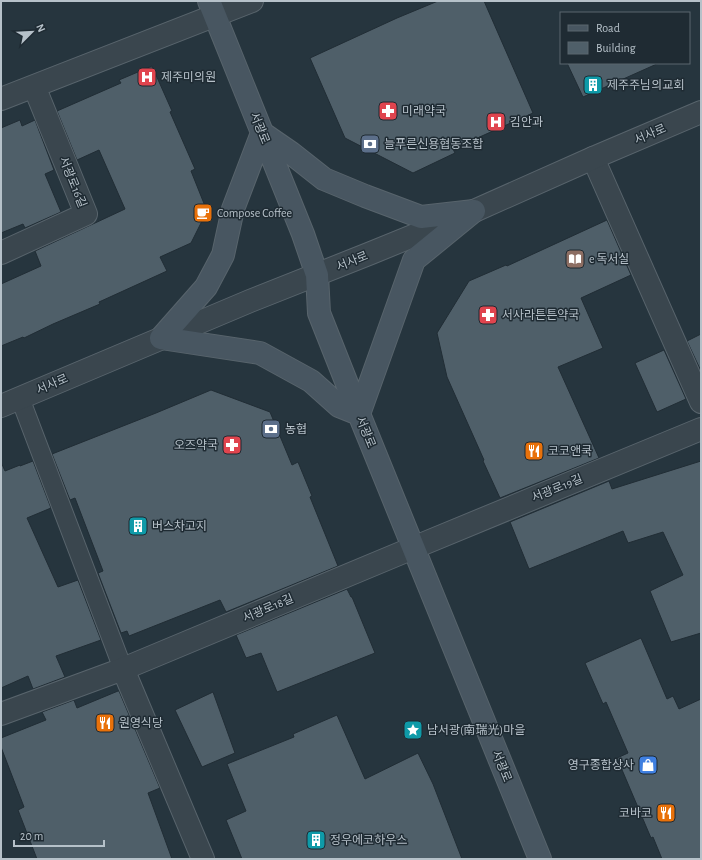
<svg xmlns="http://www.w3.org/2000/svg" width="702" height="860" font-family="'Alegreya Sans','Noto Sans KR',sans-serif">
<style>
.building{fill:#4f5f69;stroke:#212d35}
.lines{fill:none;stroke-linecap:round;stroke-linejoin:round}
.service-casing{stroke:#58646c;stroke-width:20}
.minor-casing{stroke:#58646c;stroke-width:24}
.tertiary-casing{stroke:#58646c;stroke-width:24}
.secondary-casing{stroke:#58646c;stroke-width:24}
.service{stroke:#3a464e;stroke-width:18}
.minor{stroke:#3a464e;stroke-width:22}
.tertiary{stroke:#3a464e;stroke-width:22}
.secondary{stroke:#485661;stroke-width:22}
.labels{text-anchor:middle;dominant-baseline:central;stroke-width:3;stroke-linejoin:round;paint-order:stroke}
.poi-label{font-size:12px;fill:#b6c1c9;stroke:#1f2b33;text-anchor:start}
.street-label{font-size:12px;fill:#b6c1c9;stroke:#1f2b33}
</style>
<rect width="100%" height="100%" fill="#26353e"/>
<path class="building" d="M438,1H484L533,113L453,149L455,153L413,173L345,138L310,58L397,18Z
M567,63H659L583,97Z
M152,66L172,111L170,112L195,169L191,171L207,211L191,243L160,257L167,271L99,302L100,304L53,324L24,338L23,337L1,346V284L41,266L35,251L125,209L99,150L77,160L57,111L121,83L119,80Z
M20,120L22,126L35,120L54,170L45,174L61,212L25,228L23,224L1,233V128Z
M607,220L631,275L581,298L603,348L558,367L599,458L500,498L483,461L484,460L447,377L437,333L469,281L506,265L507,266Z
M701,334V371L687,341Z
M664,350L686,399L657,412L635,363Z
M211,390L270,412L292,465L298,462L312,496L310,497L338,566L226,612L220,600L129,636L127,631L121,633L98,573L103,571L75,498L70,500L52,454L156,413Z
M33,461L51,508L27,518L58,587L78,580L101,640L56,656L65,677L33,689L28,676L1,688V462L5,471L20,465V466Z
M701,461V633L671,642L650,591L683,575L663,532L628,543L623,531L529,569L510,522L609,481L612,489Z
M347,589L351,597H352L375,653L277,692L261,653L246,658L236,635Z
M641,638L667,699L673,696L679,709L701,699V859H662L653,837L651,838L617,758L628,753L606,702L603,704L585,663Z
M118,691H119L160,788L148,793L172,859H37L18,810L24,807L1,747V738L46,720L42,712L74,700L77,708Z
M213,692L235,753L202,767L175,710Z
M337,715L365,779L418,753L433,784L462,859H242L226,820L246,811L227,764L294,737L293,734Z"/>
<g class="lines">
<g class="service-casing">
<path id="service" d="M20,398L123,669"/>
</g>
<g class="minor-casing">
<path id="minor" d="M1,99L252,1
M593,158L701,402
M1,253L86,214L34,86
M123,669L203,859
M1,714L123,669L413,548L701,429"/>
</g>
<g class="tertiary-casing">
<path id="tertiary" d="M1,406L250,301L371,253L474,211L593,158L701,112"/>
</g>
<g class="secondary-casing">
<path id="secondary" d="M209,1L303,234L317,275L319,313L359,414L540,859
M161,338L206,287L223,255L233,209L262,133L291,153L324,179L365,196L421,217L474,211
M161,338L260,353L311,381L339,406L359,414L414,260L474,211"/>
</g>
<use href="#service" class="service"/>
<use href="#minor" class="minor"/>
<use href="#tertiary" class="tertiary"/>
<use href="#secondary" class="secondary"/>
</g>
<defs>
<g id="hospital-square" transform="scale(1)"><rect x="-9" y="-9" width="18" height="18" rx="4" fill="#e0444e" stroke="#1f2b33"/><path d="M-5-5h3v3.5h4V-5h3V5h-3V1.5h-4V5h-3Z" fill="#fff"/></g>
<g id="building-square" transform="scale(1)"><rect x="-9" y="-9" width="18" height="18" rx="4" fill="#0f9aa8" stroke="#1f2b33"/><path d="M-4-6H4V6H1V3H-1V6H-4ZM-2.5-4.3h1.7v1.8h-1.7ZM.8-4.3h1.7v1.8H.8ZM-2.5-1h1.7V.8h-1.7ZM.8-1h1.7V.8H.8Z" fill="#fff"/></g>
<g id="pharmacy-square" transform="scale(1)"><rect x="-9" y="-9" width="18" height="18" rx="4" fill="#e0444e" stroke="#1f2b33"/><path d="M-2-6h4v4h4v4h-4v4h-4v-4h-4v-4h4Z" fill="#fff"/></g>
<g id="bank-square" transform="scale(1)"><rect x="-9" y="-9" width="18" height="18" rx="4" fill="#5c6f8a" stroke="#1f2b33"/><path d="M-6-4H6V4H-6ZM0-2.3a2.3 2.3 0 1 0 0 4.6a2.3 2.3 0 1 0 0-4.6Z" fill="#fff"/></g>
<g id="cafe-square" transform="scale(1)"><rect x="-9" y="-9" width="18" height="18" rx="4" fill="#e8710a" stroke="#1f2b33"/><path d="M-5.5-4.5H6V0H3Q3 3.5 0 3.5H-2.5Q-5.5 3.5-5.5 0ZM3-3.2v2h1.7v-2ZM-6 4.5H4V6H-6Z" fill="#fff"/></g>
<g id="library-square" transform="scale(1)"><rect x="-9" y="-9" width="18" height="18" rx="4" fill="#8d6e63" stroke="#1f2b33"/><path d="M-6-4Q-3-5.5-.7-3.5V5Q-3 3-6 4ZM6-4Q3-5.5 .7-3.5V5Q3 3 6 4Z" fill="#fff"/></g>
<g id="restaurant-square" transform="scale(1)"><rect x="-9" y="-9" width="18" height="18" rx="4" fill="#e8710a" stroke="#1f2b33"/><path d="M-5-6h1v4h1v-4h1v4h1v-4h1v5L-1.5 .5V6h-2V.5L-5-1ZM5-6V6H3V1.5H1.5Q1.5-4 5-6Z" fill="#fff"/></g>
<g id="sight-square" transform="scale(1)"><rect x="-9" y="-9" width="18" height="18" rx="4" fill="#0f9aa8" stroke="#1f2b33"/><path d="M0-6L1.8-2.2L6-1.7L2.9 1.2L3.7 5.4L0 3.3L-3.7 5.4L-2.9 1.2L-6-1.7L-1.8-2.2Z" fill="#fff"/></g>
<g id="shop-square" transform="scale(1)"><rect x="-9" y="-9" width="18" height="18" rx="4" fill="#3f7fe0" stroke="#1f2b33"/><path d="M-5-2.5h2.3a2.7 3.5 0 0 1 5.4 0H5L5.5 6h-11ZM-1.5-2.5h3a1.5 2.3 0 0 0-3 0Z" fill="#fff"/></g>
</defs>
<g fill-rule="evenodd">
<use href="#hospital-square" x="147" y="77"/>
<use href="#building-square" x="593" y="85"/>
<use href="#pharmacy-square" x="388" y="111"/>
<use href="#hospital-square" x="496" y="122"/>
<use href="#bank-square" x="370" y="144"/>
<use href="#cafe-square" x="203" y="213"/>
<use href="#library-square" x="575" y="259"/>
<use href="#pharmacy-square" x="488" y="315"/>
<use href="#bank-square" x="271" y="429"/>
<use href="#pharmacy-square" x="232" y="445"/>
<use href="#restaurant-square" x="534" y="451"/>
<use href="#building-square" x="138" y="526"/>
<use href="#restaurant-square" x="105" y="723"/>
<use href="#sight-square" x="413" y="730"/>
<use href="#shop-square" x="648" y="765"/>
<use href="#restaurant-square" x="666" y="813"/>
<use href="#building-square" x="316" y="840"/>
</g>
<g class="labels">
<g class="poi-label">
<text x="161" y="77">제주미의원</text>
<text x="607" y="85">제주주님의교회</text>
<text x="402" y="111">미래약국</text>
<text x="510" y="122">김안과</text>
<text x="384" y="144">늘푸른신용협동조합</text>
<text x="217" y="213">Compose Coffee</text>
<text x="589" y="259">e 독서실</text>
<text x="502" y="315">서사라튼튼약국</text>
<text x="285" y="429">농협</text>
<text x="218" y="445" text-anchor="end">오즈약국</text>
<text x="548" y="451">코코앤쿡</text>
<text x="152" y="526">버스차고지</text>
<text x="119" y="723">원영식당</text>
<text x="427" y="730">남서광(南瑞光)마을</text>
<text x="634" y="765" text-anchor="end">영구종합상사</text>
<text x="652" y="813" text-anchor="end">코바코</text>
<text x="330" y="840">정우에코하우스</text>
</g>
<g class="street-label">
<text transform="translate(260 128) rotate(68)">서광로</text>
<text transform="translate(650 134) rotate(-23)">서사로</text>
<text transform="translate(73 182) rotate(68)">서광로16길</text>
<text transform="translate(352 261) rotate(-22)">서사로</text>
<text transform="translate(52 384) rotate(-23)">서사로</text>
<text transform="translate(366 432) rotate(68)">서광로</text>
<text transform="translate(557 488) rotate(-22)">서광로19길</text>
<text transform="translate(268 608) rotate(-23)">서광로18길</text>
<text transform="translate(502 766) rotate(68)">서광로</text>
</g>
</g>
<rect width="702" height="860" fill="none" stroke="#b6c1c9" stroke-width="4"/>
<rect x="560" y="12" width="130" height="52" fill="#1f2b33" stroke="#5b676f"/>
<rect x="568" y="25" width="20" height="6" fill="#485661" stroke="#5b676f"/>
<text x="596" y="32" font-size="12" fill="#b6c1c9">Road</text>
<rect x="568" y="42" width="20" height="12" fill="#4f5f69" stroke="#5b676f"/>
<text x="596" y="52" font-size="12" fill="#b6c1c9">Building</text>
<g transform="translate(32 32) rotate(66)" stroke="#1f2b33" stroke-width="3" paint-order="stroke">
<path d="M0-3L7 15L0 10L-7 15Z" fill="#b6c1c9"/>
<text y="-6" font-size="11" font-weight="bold" text-anchor="middle" fill="#b6c1c9">N</text>
</g>
<path d="M14 840v6h90v-6" fill="none" stroke="#b6c1c9" stroke-width="2"/>
<text x="20" y="840" font-size="12" fill="#b6c1c9" stroke="#1f2b33" stroke-width="3" paint-order="stroke">20 m</text>
</svg>
